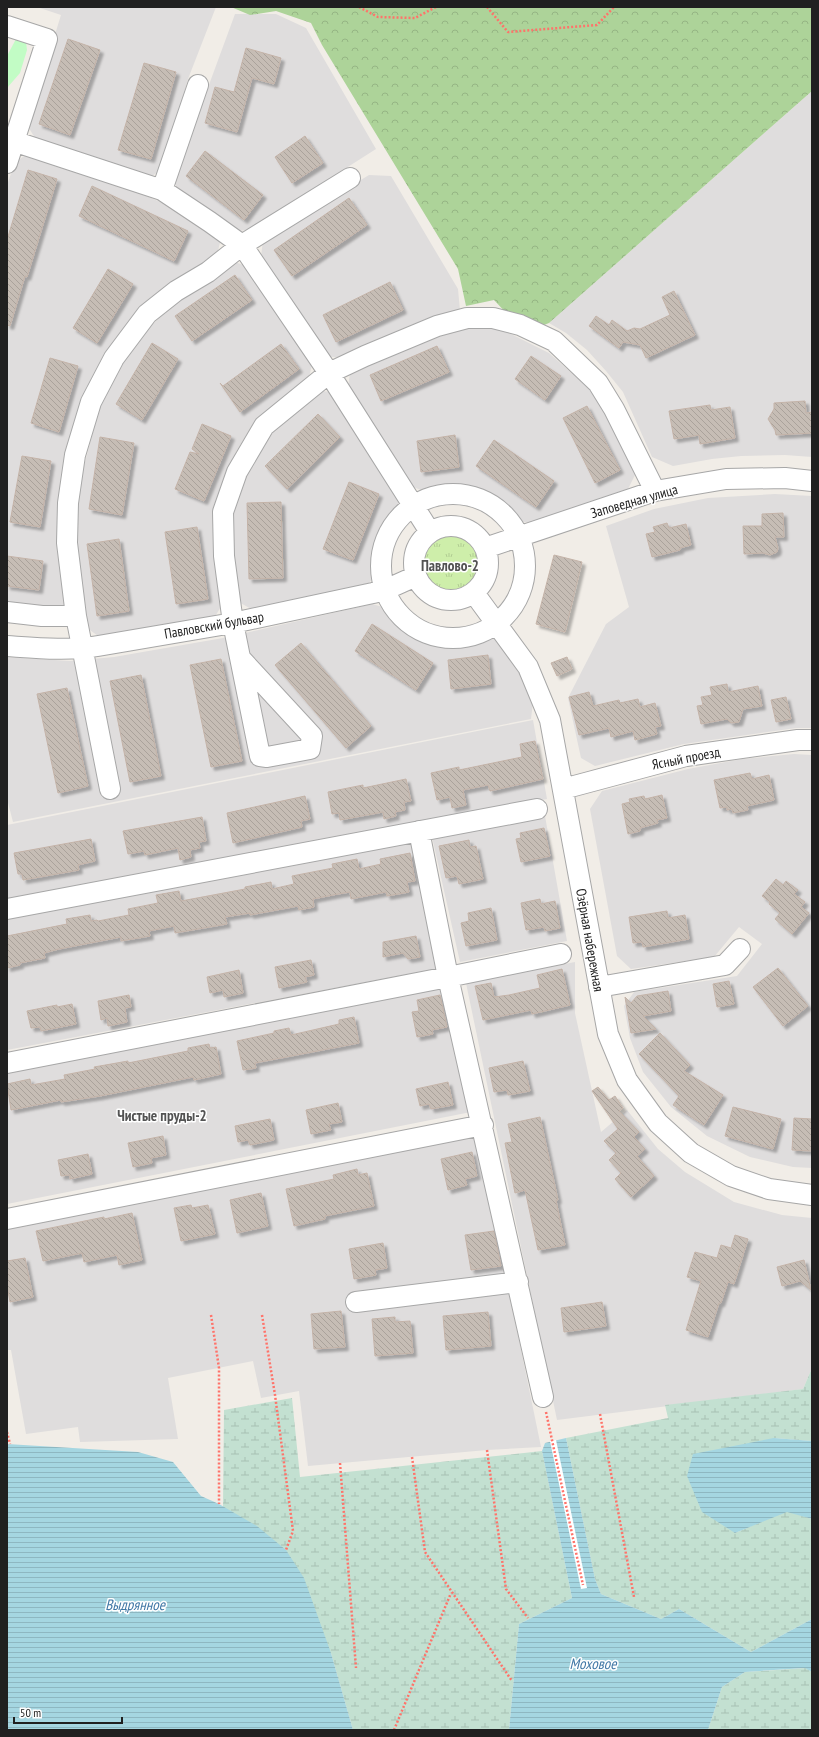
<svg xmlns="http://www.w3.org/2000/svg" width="819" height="1737" font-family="'PT Sans Narrow',sans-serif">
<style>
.residential{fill:#dfdddd}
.grass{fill:url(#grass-tufts)}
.forest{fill:url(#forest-crowns)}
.wetland{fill:url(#wetland-marsh)}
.park{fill:#c2fcc5}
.water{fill:url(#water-rules)}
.pier{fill:#fff}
.building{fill:url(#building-back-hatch);stroke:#c4b3a8;filter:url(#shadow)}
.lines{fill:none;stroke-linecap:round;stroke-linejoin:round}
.minor-casing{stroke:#a7a7a7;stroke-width:22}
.path{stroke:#ff736a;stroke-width:2.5;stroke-dasharray:2 2;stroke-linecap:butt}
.minor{stroke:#fff;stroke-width:20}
.labels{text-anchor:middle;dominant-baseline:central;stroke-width:3;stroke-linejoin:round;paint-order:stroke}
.street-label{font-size:14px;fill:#202020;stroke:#fff}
.neighbourhood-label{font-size:15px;font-weight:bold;fill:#535353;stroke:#fff}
.water-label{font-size:15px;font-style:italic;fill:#4178a6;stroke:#fff}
</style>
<defs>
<pattern id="grass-tufts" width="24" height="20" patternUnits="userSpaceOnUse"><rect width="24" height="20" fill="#ceeeaa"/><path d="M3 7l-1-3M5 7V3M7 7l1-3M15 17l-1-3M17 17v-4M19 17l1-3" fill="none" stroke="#b1cc92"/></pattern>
<pattern id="forest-crowns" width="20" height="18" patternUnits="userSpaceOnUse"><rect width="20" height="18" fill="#add399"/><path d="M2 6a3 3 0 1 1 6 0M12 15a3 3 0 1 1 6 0" fill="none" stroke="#95b584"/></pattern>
<pattern id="wetland-marsh" width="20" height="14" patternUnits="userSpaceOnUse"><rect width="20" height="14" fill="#c3e0d1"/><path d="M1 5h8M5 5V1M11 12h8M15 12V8" fill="none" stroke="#a7c0b3"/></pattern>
<pattern id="water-rules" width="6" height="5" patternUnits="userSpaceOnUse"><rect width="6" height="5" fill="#a5d6e1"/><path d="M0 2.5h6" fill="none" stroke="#8eb7c1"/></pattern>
<pattern id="building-back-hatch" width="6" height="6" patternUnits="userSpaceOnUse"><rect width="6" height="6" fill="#c6bdb5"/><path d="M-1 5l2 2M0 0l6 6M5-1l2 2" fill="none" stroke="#aaa29b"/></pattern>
<filter id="shadow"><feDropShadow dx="3.5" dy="3.5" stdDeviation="1" flood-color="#0004"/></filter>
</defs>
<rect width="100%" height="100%" fill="#f1ede7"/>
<path class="residential" d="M37,7H216L188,79L162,170L150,177L35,138L27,125L61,15Z
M235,14H276L306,28L376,149L249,230L237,231L179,194L174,180Z
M812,91V457L785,455L741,456L712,459L673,466L652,457L623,392L606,371L587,350L566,333L549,323Z
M29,153L116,183L172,207L215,233L220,242L218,251L211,259L169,287L81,406L65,606H7V185L15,162Z
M369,175L391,176L458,289L460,311L341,358L326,356L261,257L263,240Z
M232,261L249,267L313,361L309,377L255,421L236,452L218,501L224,602L214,618L101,638L87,628L75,537L82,473L101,403L131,346L171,306Z
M479,325L505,331L549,353L594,393L637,471L628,489L535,523L522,522L503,503L474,488L450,486L423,491L409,485L348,388L350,373L456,326Z
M320,391L332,392L399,496L398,511L384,532L376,553V574L369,583L253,610L237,601L231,565L232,522L238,496L250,461L276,423Z
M775,494L812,496V728H796L684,744L595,766L581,758L568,698L606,624L629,607L606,526L654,509L708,498Z
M372,604L386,608L412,634L437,644L459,646L489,636L501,639L522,671L533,702L531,719L13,822L7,799V657L70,661L114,657L223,638Z
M533,720L547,799L7,902V825Z
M794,754L812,755V1168L793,1167L750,1157L707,1136L671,1107L643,1072L630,1038L624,1006L634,992L737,976L762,944L739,927L714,957L631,969L617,956L590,809L602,791L688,769L742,759Z
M545,816L567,941L460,962L432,837Z
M413,842L440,968L7,1050V917Z
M575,962V1013L601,1132L627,1110L658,1149L685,1172L734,1202L782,1215L812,1218V1368L803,1389L557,1420L466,983Z
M444,986L471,1112L7,1204V1072Z
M477,1135L541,1447L487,1450L308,1466L299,1391L261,1398L253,1361L168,1378L178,1439L80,1442L78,1427L26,1434L11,1350H7V1221Z"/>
<path class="grass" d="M420 564a31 31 0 1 1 62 0a31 31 0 1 1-62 0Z"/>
<path class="forest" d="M231,7H812V91L549,323L534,329L510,317L494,300L466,306L458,269L322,45L311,23L276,11L250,15Z"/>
<path class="wetland" d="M812,1368V1441L774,1438L735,1533L787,1511L812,1519V1619L751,1652L679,1609L661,1619L601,1594L595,1579L566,1438L668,1418L665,1405L803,1389Z
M292,1398L300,1477L542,1451L572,1598L519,1624L509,1730H353L331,1653L223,1507L224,1410Z
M806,1668L812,1672V1730H708L722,1687L745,1672Z"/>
<path class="park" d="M16,39L26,42L27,50L20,73L7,88V56Z"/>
<path class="water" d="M566,1438L595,1579L601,1594L661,1619L679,1609L751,1652L812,1619V1672L805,1668L745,1672L722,1687L708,1730H509L519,1624L572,1598L542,1451L545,1443Z
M774,1438L812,1441V1519L787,1512L735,1533L702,1512L687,1476L693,1454Z
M7,1444L138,1452L173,1462L201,1496L219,1504L257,1526L286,1550L304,1578L331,1653L353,1730H7Z"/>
<path class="pier" d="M556,1440L587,1588L581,1589L550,1441Z"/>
<path class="building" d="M68,39L100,50L70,135L39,124Z
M246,48L281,58L274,84L252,78L237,132L205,123L215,87L234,92Z
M144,63L176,72L151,159L118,150Z
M305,136L323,163L292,183L275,157Z
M205,151L263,195L244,220L186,176Z
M28,170L57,179L27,277L25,276L10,326L7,325V240Z
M92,186L188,231L174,261L79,216Z
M349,198L367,225L292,276L274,250Z
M108,269L133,284L97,343L73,328Z
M235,275L252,300L192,341L175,316Z
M390,282L403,310L336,342L323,315Z
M674,291L695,335L646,358L640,345L623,342L619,348L589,326L596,316L609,325L612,320L627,331L634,328L640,329L670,315L662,297Z
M152,343L178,359L142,420L116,404Z
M281,344L299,369L240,412L220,383L223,386Z
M437,346L449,372L381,401L370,375Z
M531,356L561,376L545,400L515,379Z
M50,358L78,366L59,432L31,423Z
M805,401L806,413L812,412V433L776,435L775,430L768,419L774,409V403Z
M710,405L711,410L730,407L735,438L700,444L699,435L674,439L669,411Z
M587,406L620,470L595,483L563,418Z
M318,414L340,437L287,489L265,466Z
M202,424L231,436L204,501L175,489L190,452L199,454L192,449Z
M455,435L459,467L421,472L417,441Z
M100,437L134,443L122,515L89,509Z
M494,440L554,481L536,507L476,466Z
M22,456L51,461L40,527L10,522Z
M349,482L379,494L353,560L323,549Z
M281,502L283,578L249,579L247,503Z
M783,513L784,537H775L778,548L777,552L770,555L763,553L744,554L743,526H762V514Z
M667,523L669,528L686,524L691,545L680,548V550L652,557L646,534L655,532L653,527Z
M197,527L208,599L176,604L165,532Z
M119,539L129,611L97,616L87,544Z
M554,555L582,562L565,632L536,624Z
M7,556L43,561L39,590L7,586Z
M372,624L433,663L416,690L355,651Z
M301,643L371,726L346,748L275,665Z
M488,655L491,684L451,689L448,660Z
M567,657L572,669L557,676L551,663Z
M221,659L242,761L211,767L190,665Z
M141,675L161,776L130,782L110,681Z
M727,684L728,692L758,686L762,706L743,709L739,722L731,723L727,719L701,724L697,706L703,705L701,697L712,695L710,687Z
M67,688L88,786L58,793L37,694Z
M589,692L593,706L619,700L620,703L638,699L640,707L655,703L661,726L655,727L657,734L635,740L633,731L611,737L609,728L579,735L569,697Z
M786,697L791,719L776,722L771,700Z
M535,741L543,779L490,791L488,785L463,790L466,805L452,808L450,797L437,800L431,773L459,767V770L522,757L520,744Z
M750,773L752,779L769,775L774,800L747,806L748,810L733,813L732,809L727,810V807L720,808L714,780Z
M406,779L411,801L404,802L405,810L395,812L396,816L384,819L383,812L340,820L339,813L332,814L328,792L363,785V788Z
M662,795L667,818L657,820L658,823L640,828V831L628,834L622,804L630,802L629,799L644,796L645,799Z
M305,796L310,819L301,821L302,827L233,843L227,813Z
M202,817L206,841L199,842L200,848L190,850L191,857L180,860L178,848L145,855L144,851L128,854L123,831Z
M544,828L550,856L521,862L516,839L521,838L520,833Z
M91,839L95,861L78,865L79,870L23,880L22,874H18L14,853Z
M469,840L470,847L476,846L483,879L459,884L457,876L446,878L439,846Z
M410,853L415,881L407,882L409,892L387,896L386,892L351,899L350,892L338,894L313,899L314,907L299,910L298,906L250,915V913L225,917L227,924L175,933L174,926L149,931L150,936L121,941V937L59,949L44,953L45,958L20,963V965L7,968V936L67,924L66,919L90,915L91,921L97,920L98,921L129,915L128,909L158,903L156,895L179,891L181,901L245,889V887L271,882L272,889L294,884L292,876L333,868L332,864L357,859L359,869L381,864L380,859Z
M776,879L783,885L786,881L798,890L794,894L805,902L801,907L809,913L792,934L775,919L780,913L769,904L770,902L762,896Z
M540,899L541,904L555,901L560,928L545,931L544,927L526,930L521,903Z
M491,908L497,940L466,946L461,923L469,921L468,913Z
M667,911L668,918L685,915L689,939L643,947L642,942L633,943L629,917Z
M416,936L420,957L408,959L403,953L383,957V942Z
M311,960L314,975L305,977L307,982L279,988L275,967Z
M778,968L808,1006L783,1026L753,987Z
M562,969L570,1005L532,1014L531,1010L483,1020L475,986L491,983L494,997L509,995L540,988L537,975Z
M239,970L243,993L224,997L223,990L210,993L207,977Z
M729,981L734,1004L717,1007L713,984Z
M668,991L671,1011L643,1016L656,1029L631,1033L625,997L631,1003L637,996Z
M129,995L131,1007L125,1008L127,1022L108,1026L107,1018L101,1020L98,1001Z
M440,995L447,1027L432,1030L433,1034L417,1037L412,1012L419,1011L417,1000Z
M72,1004L76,1024L41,1031L40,1027L31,1028L27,1011L57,1005V1007Z
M354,1017L359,1043L255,1063L256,1068L243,1070L237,1041L274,1033V1031L289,1028L291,1035L339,1024V1020Z
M660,1033L690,1065L684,1071L723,1095L704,1125L673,1105L679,1096L639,1054Z
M209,1044L210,1048L216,1047L221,1074L194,1080L193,1077L100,1096L61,1102V1100L11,1110L7,1084L30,1079L31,1085L65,1079L64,1075L95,1069L94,1067L128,1061V1063L188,1051V1048Z
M523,1061L530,1091L508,1095L507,1090L494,1092L489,1068Z
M448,1082L453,1105L431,1109L429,1104L420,1106L416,1089Z
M598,1087L609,1100L615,1096L623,1108L619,1111L639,1132L634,1137L645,1149L637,1156L654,1176L631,1197L615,1179L621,1173L609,1160L616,1153L604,1141L618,1129L592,1091Z
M338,1103L342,1122L329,1124L331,1130L311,1134L306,1110Z
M733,1107L781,1119L773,1149L725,1136Z
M540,1117L558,1200H556L565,1245L538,1250L525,1190L515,1193L505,1143L512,1142L508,1124Z
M794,1118L812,1119V1151L792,1150Z
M270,1119L274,1140L250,1145L248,1140L238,1142L235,1126Z
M163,1136L166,1155L151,1158L152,1163L133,1167L128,1143Z
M472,1152L477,1176L465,1179L467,1185L448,1190L441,1159Z
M88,1154L92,1174L70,1179V1175L61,1176L58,1160Z
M357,1169L358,1175L367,1173L374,1206L325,1216V1219L294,1226L286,1189L334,1179L333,1175Z
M261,1193L268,1226L237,1233L230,1200Z
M191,1205L192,1208L208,1205L215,1234L181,1241L174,1208Z
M132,1213L142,1260L119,1265L117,1255L84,1262L82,1253L43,1261L36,1231L104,1217V1219Z
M494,1231L501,1266L471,1270L465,1235Z
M735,1235L748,1239L734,1284L728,1282L721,1303H719L708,1337L686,1330L701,1281L687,1277L695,1252L717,1258L721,1245L731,1248Z
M383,1243L387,1268L375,1270L376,1275L354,1279L349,1249Z
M25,1258L33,1297L10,1302L7,1286V1261Z
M804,1260L811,1290L800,1281L782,1286L777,1267Z
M602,1302L606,1326L564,1332L561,1308Z
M341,1311L345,1347L314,1349L311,1314Z
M488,1312L491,1346L446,1350L443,1316Z
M395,1317V1322L410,1321L413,1353L375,1356L372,1319Z"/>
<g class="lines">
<g class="minor-casing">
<path id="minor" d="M7,26L47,39L7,163
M7,139L162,190L210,222L242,245L329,373L430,532
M162,190L198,85
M381 566a72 72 0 1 1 144 0a72 72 0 1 1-144 0Z
M414 563a37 37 0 1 1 74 0a37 37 0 1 1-74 0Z
M485,548L655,491L726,479L785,478L812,481
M474,593L528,667L550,720L608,1034L627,1080L658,1123L691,1153L731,1176L769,1189L812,1195
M7,612L42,616H76
M7,646C37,648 68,651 98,646L233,623L373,593L385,590L416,576
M240,658L312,736L310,749L267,757L260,756L233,623L224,556L223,512L237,472L264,426L329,373L365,356L437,326L467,318H493L520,325L554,341L598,383L614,409L655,491
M110,789L76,616L67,543L68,503L75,455L91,402L114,358L147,314L176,291L208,272L242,245L350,178
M563,789L686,756L798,740H812
M419,831L448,977L543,1397
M7,909L537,809
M599,987L725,965L740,949
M7,1063L448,977L561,954
M7,1219L483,1125
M356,1302L518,1282"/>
</g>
<path class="path" d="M359,7L378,17L415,18L436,7
M487,7L508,32L597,25L614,7
M211,1315L219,1368V1504
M262,1315L275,1395L293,1531L286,1550
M546,1412L583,1585
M600,1414L634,1597
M7,1432L10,1444
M487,1450L506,1589L528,1618
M412,1457L425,1552L512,1681
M340,1463L356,1668
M394,1730L451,1593"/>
<use href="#minor" class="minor"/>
</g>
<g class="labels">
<g class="street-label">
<text transform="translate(634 501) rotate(-16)">Заповедная улица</text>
<text transform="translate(214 625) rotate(-10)">Павловский бульвар</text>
<text transform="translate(686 758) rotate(-11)">Ясный проезд</text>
<text transform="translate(590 940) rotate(80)">Озёрная набережная</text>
</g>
<g class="neighbourhood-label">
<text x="450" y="565">Павлово-2</text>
<text x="162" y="1115">Чистые пруды-2</text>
</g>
<g class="water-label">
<text x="135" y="1604">Выдрянное</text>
<text x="593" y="1663">Моховое</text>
</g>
</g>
<rect width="819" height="1737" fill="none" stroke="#202020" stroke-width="16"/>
<path d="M14 1717v6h108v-6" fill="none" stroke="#202020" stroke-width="2"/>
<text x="20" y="1717" font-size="12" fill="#202020" stroke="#ffffff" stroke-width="3" paint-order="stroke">50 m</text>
</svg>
